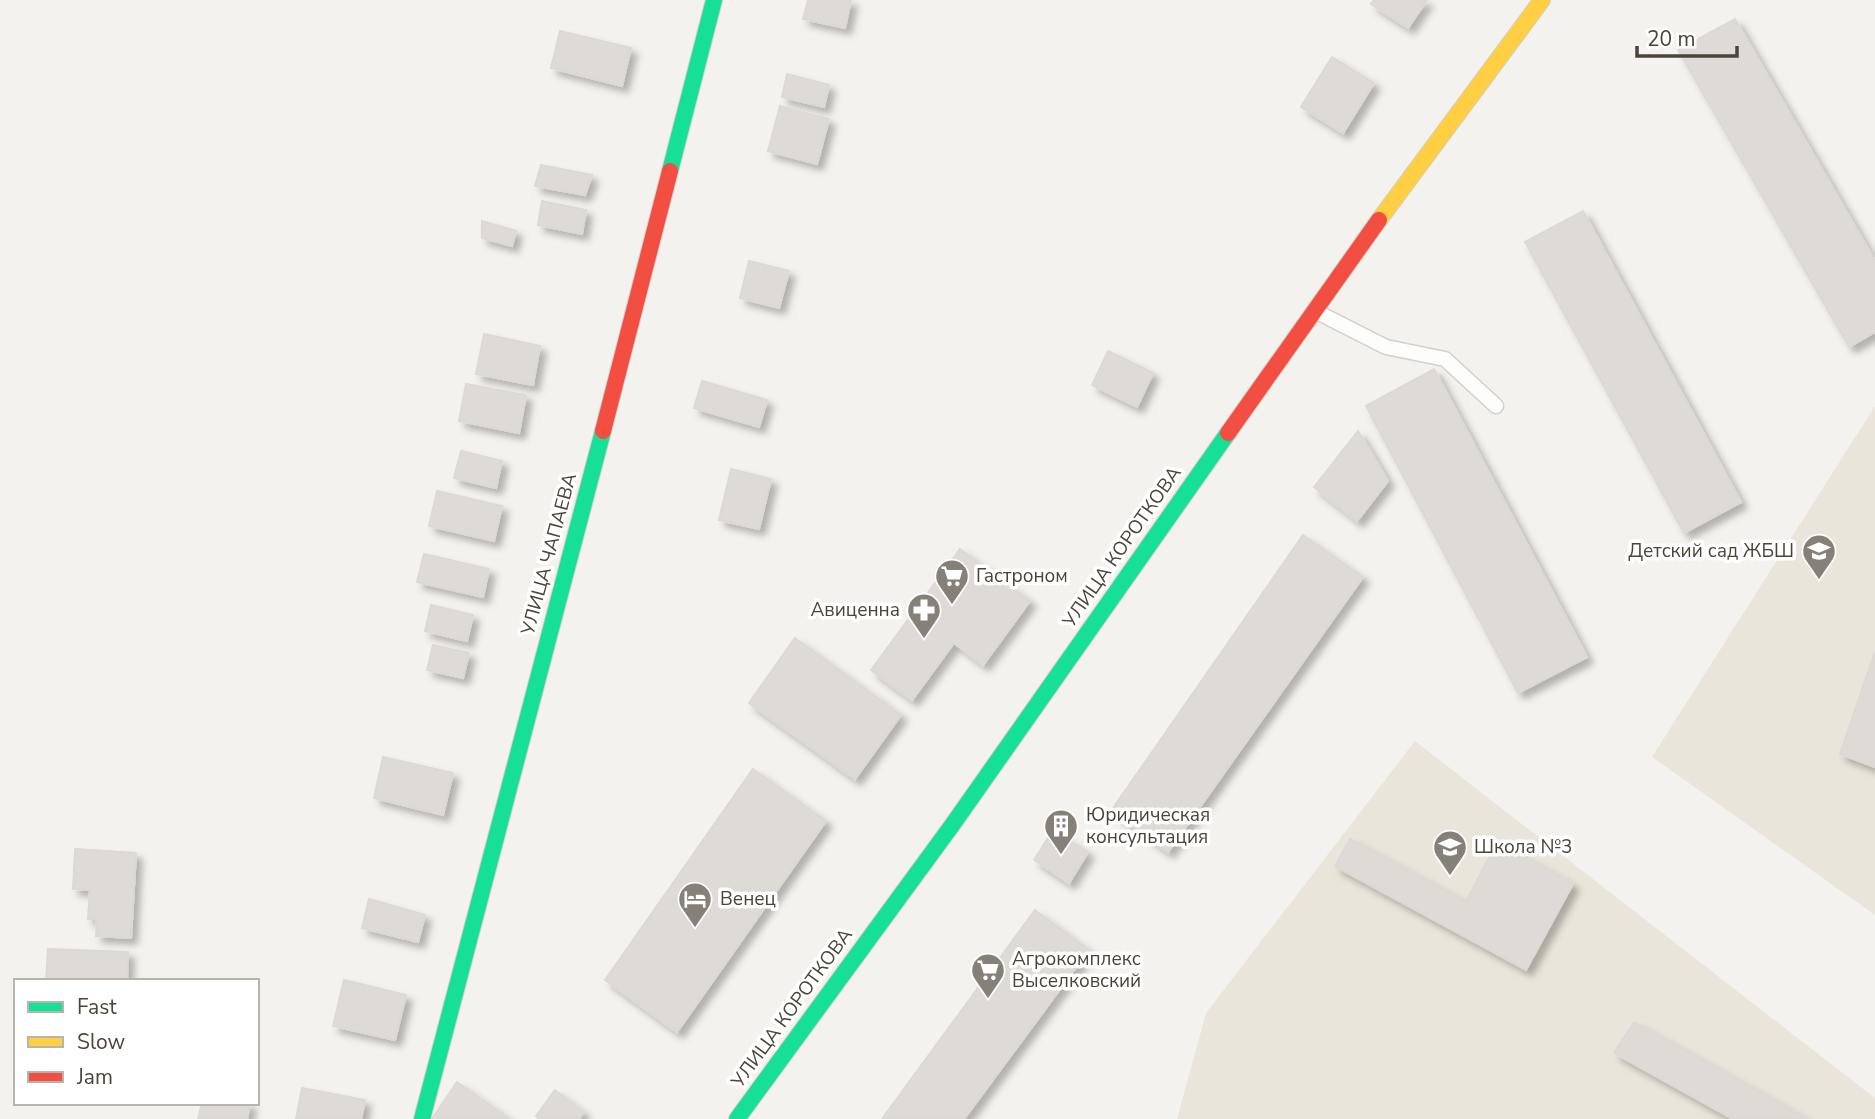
<svg xmlns="http://www.w3.org/2000/svg" width="1875" height="1119" font-family="'Nunito Sans',sans-serif">
<style>
.education{fill:#eae5da}
.building{fill:#dedbd6;stroke:#dcd9d4;stroke-width:2;filter:url(#shadow)}
.lines{fill:none;stroke-linecap:round;stroke-linejoin:round}
.lane-casing{stroke:#d2d0cb;stroke-width:17}
.fast-casing{stroke:#d3cfc5;stroke-width:18}
.slow-casing{stroke:#d3cfc5;stroke-width:18}
.jam-casing{stroke:#d3cfc5;stroke-width:18}
.lane{stroke:#fdfdfc;stroke-width:14}
.fast{stroke:#16e098;stroke-width:16}
.slow{stroke:#ffcf43;stroke-width:16}
.jam{stroke:#f24e42;stroke-width:16}
.labels{text-anchor:middle;dominant-baseline:central;stroke-width:7;stroke-linejoin:round;paint-order:stroke}
.street-label{font-size:19px;fill:#4b4439;stroke:#fff}
.poi-label{font-size:19px;fill:#4b4439;stroke:#fff;text-anchor:start}
</style>
<defs>
<filter id="shadow"><feDropShadow dx="6" dy="6" stdDeviation="3.5" flood-color="#0004"/></filter>
</defs>
<rect width="100%" height="100%" fill="#f4f2ee"/>
<path class="education" d="M1875,406V915L1652,757Z
M1415,741L1875,1098V1119H1177L1206,1013Z"/>
<path class="building" d="M808,0H851L845,28L803,19Z
M1374,0H1427L1408,28L1371,4Z
M1735,19L1875,261V332L1849,347L1678,50Z
M560,31L631,48L622,86L551,68Z
M1332,57L1374,83L1343,133L1301,107Z
M787,74L829,85L824,107L782,97Z
M780,106L829,119L817,164L768,151Z
M541,165L592,175L585,195L535,186Z
M542,201L586,210L582,234L538,225Z
M1583,211L1741,502L1684,533L1525,242Z
M482,221L516,231L512,246L482,238Z
M749,261L789,271L779,308L740,298Z
M484,334L540,346L533,385L476,374Z
M1108,351L1153,373L1137,407L1092,385Z
M1434,369L1587,657L1518,693L1366,406Z
M702,381L767,400L759,427L694,408Z
M466,384L526,395L519,433L459,421Z
M1358,431L1388,481L1357,521L1314,487Z
M461,451L502,461L496,488L454,478Z
M731,469L771,479L759,529L719,520Z
M437,491L502,506L494,541L429,526Z
M1303,535L1363,577L1168,852L1111,811Z
M960,549L1030,601L983,665L954,643L912,700L871,670Z
M424,554L489,569L483,597L417,582Z
M431,605L473,615L467,641L425,631Z
M795,638L901,715L855,779L749,703Z
M433,645L469,653L463,678L427,670Z
M1875,652V767L1840,754Z
M383,757L453,773L443,815L374,798Z
M753,769L826,821L677,1032L605,980Z
M1053,830L1088,852L1069,883L1034,860Z
M1350,839L1466,902L1497,842L1573,884L1526,970L1335,866Z
M75,849L136,853L131,938L96,936L97,919H88L90,890L73,889Z
M369,899L425,915L418,942L362,928Z
M1035,910L1089,950L964,1119H882Z
M48,949L128,952L127,981H46Z
M344,980L406,995L395,1040L333,1026Z
M1634,1022L1807,1119H1733L1614,1053Z
M457,1082L510,1119H432Z
M302,1088L365,1100L361,1119H296Z
M555,1090L584,1112L579,1119H540L536,1116Z
M202,1103H250L247,1119H198Z"/>
<g class="lines">
<g class="lane-casing">
<path id="lane" d="M1315,311L1386,347L1445,359L1496,406"/>
</g>
<g class="fast-casing">
<path id="fast" d="M670,171L714,0
M422,1119L603,431
M737,1119L953,824L1228,433"/>
</g>
<g class="slow-casing">
<path id="slow" d="M1379,220L1542,0"/>
</g>
<g class="jam-casing">
<path id="jam" d="M603,431L670,171
M1228,433L1379,220"/>
</g>
<use href="#lane" class="lane"/>
<use href="#fast" class="fast"/>
<use href="#slow" class="slow"/>
<use href="#jam" class="jam"/>
</g>
<defs>
<g id="school-pin" transform="scale(1.75)"><path d="M0 17L-7.5 6A9.5 9.5 0 1 1 7.5 6Z" fill="#868178" stroke="#fff"/><path d="M0-5L7-2L0 1L-7-2ZM-4 1L0 2.5L4 1V4Q0 6-4 4Z" fill="#fff"/></g>
<g id="supermarket-pin" transform="scale(1.75)"><path d="M0 17L-7.5 6A9.5 9.5 0 1 1 7.5 6Z" fill="#868178" stroke="#fff"/><path d="M-6-5.5h2.5l.6 2H6L4.5 2H-2.5L-4.4-4H-6ZM-1.5 3.2a1.3 1.3 0 1 0 .1 0ZM3 3.2a1.3 1.3 0 1 0 .1 0Z" fill="#fff"/></g>
<g id="pharmacy-pin" transform="scale(1.75)"><path d="M0 17L-7.5 6A9.5 9.5 0 1 1 7.5 6Z" fill="#868178" stroke="#fff"/><path d="M-2-6h4v4h4v4h-4v4h-4v-4h-4v-4h4Z" fill="#fff"/></g>
<g id="building-pin" transform="scale(1.75)"><path d="M0 17L-7.5 6A9.5 9.5 0 1 1 7.5 6Z" fill="#868178" stroke="#fff"/><path d="M-4-6H4V6H1V3H-1V6H-4ZM-2.5-4.3h1.7v1.8h-1.7ZM.8-4.3h1.7v1.8H.8ZM-2.5-1h1.7V.8h-1.7ZM.8-1h1.7V.8H.8Z" fill="#fff"/></g>
<g id="hotel-pin" transform="scale(1.75)"><path d="M0 17L-7.5 6A9.5 9.5 0 1 1 7.5 6Z" fill="#868178" stroke="#fff"/><path d="M-6-4.5h1.5V1H6V5H4.5V3h-9V5H-6ZM-4 0a1.8 1.8 0 1 1 3.6 0ZM.5 0V-2.5h3Q6-2.5 6 0Z" fill="#fff"/></g>
</defs>
<g fill-rule="evenodd">
<use href="#school-pin" x="1819" y="551"/>
<use href="#supermarket-pin" x="952" y="576"/>
<use href="#pharmacy-pin" x="924" y="610"/>
<use href="#building-pin" x="1061" y="826"/>
<use href="#school-pin" x="1450" y="847"/>
<use href="#hotel-pin" x="695" y="899"/>
<use href="#supermarket-pin" x="988" y="970"/>
</g>
<g class="labels">
<g class="street-label">
<text transform="translate(1122 547) rotate(-55)">УЛИЦА КОРОТКОВА</text>
<text transform="translate(549 554) rotate(-75)">УЛИЦА ЧАПАЕВА</text>
<text transform="translate(792 1008) rotate(-54)">УЛИЦА КОРОТКОВА</text>
</g>
<g class="poi-label">
<text x="1794" y="551" text-anchor="end">Детский сад ЖБШ</text>
<text x="976" y="576">Гастроном</text>
<text x="900" y="610" text-anchor="end">Авиценна</text>
<text x="1086" y="815">Юридическая<tspan x="1086" dy="22">консультация</tspan></text>
<text x="1474" y="847">Школа №3</text>
<text x="720" y="899">Венец</text>
<text x="1012" y="959">Агрокомплекс<tspan x="1012" dy="22">Выселковский</tspan></text>
</g>
</g>
<rect x="14" y="979" width="245" height="126" fill="#ffffff" stroke="#b7b4b0" stroke-width="2"/>
<rect x="28" y="1002" width="35" height="10" fill="#16e098" stroke="#b7b4b0" stroke-width="2"/>
<text x="77" y="1014" font-size="21" fill="#4b4439">Fast</text>
<rect x="28" y="1037" width="35" height="10" fill="#ffcf43" stroke="#b7b4b0" stroke-width="2"/>
<text x="77" y="1049" font-size="21" fill="#4b4439">Slow</text>
<rect x="28" y="1072" width="35" height="10" fill="#f24e42" stroke="#b7b4b0" stroke-width="2"/>
<text x="77" y="1084" font-size="21" fill="#4b4439">Jam</text>
<path d="M1637 46v10h100v-10" fill="none" stroke="#4b4439" stroke-width="3.5"/>
<text x="1647" y="46" font-size="21" fill="#4b4439" stroke="#ffffff" stroke-width="5" paint-order="stroke">20 m</text>
</svg>
